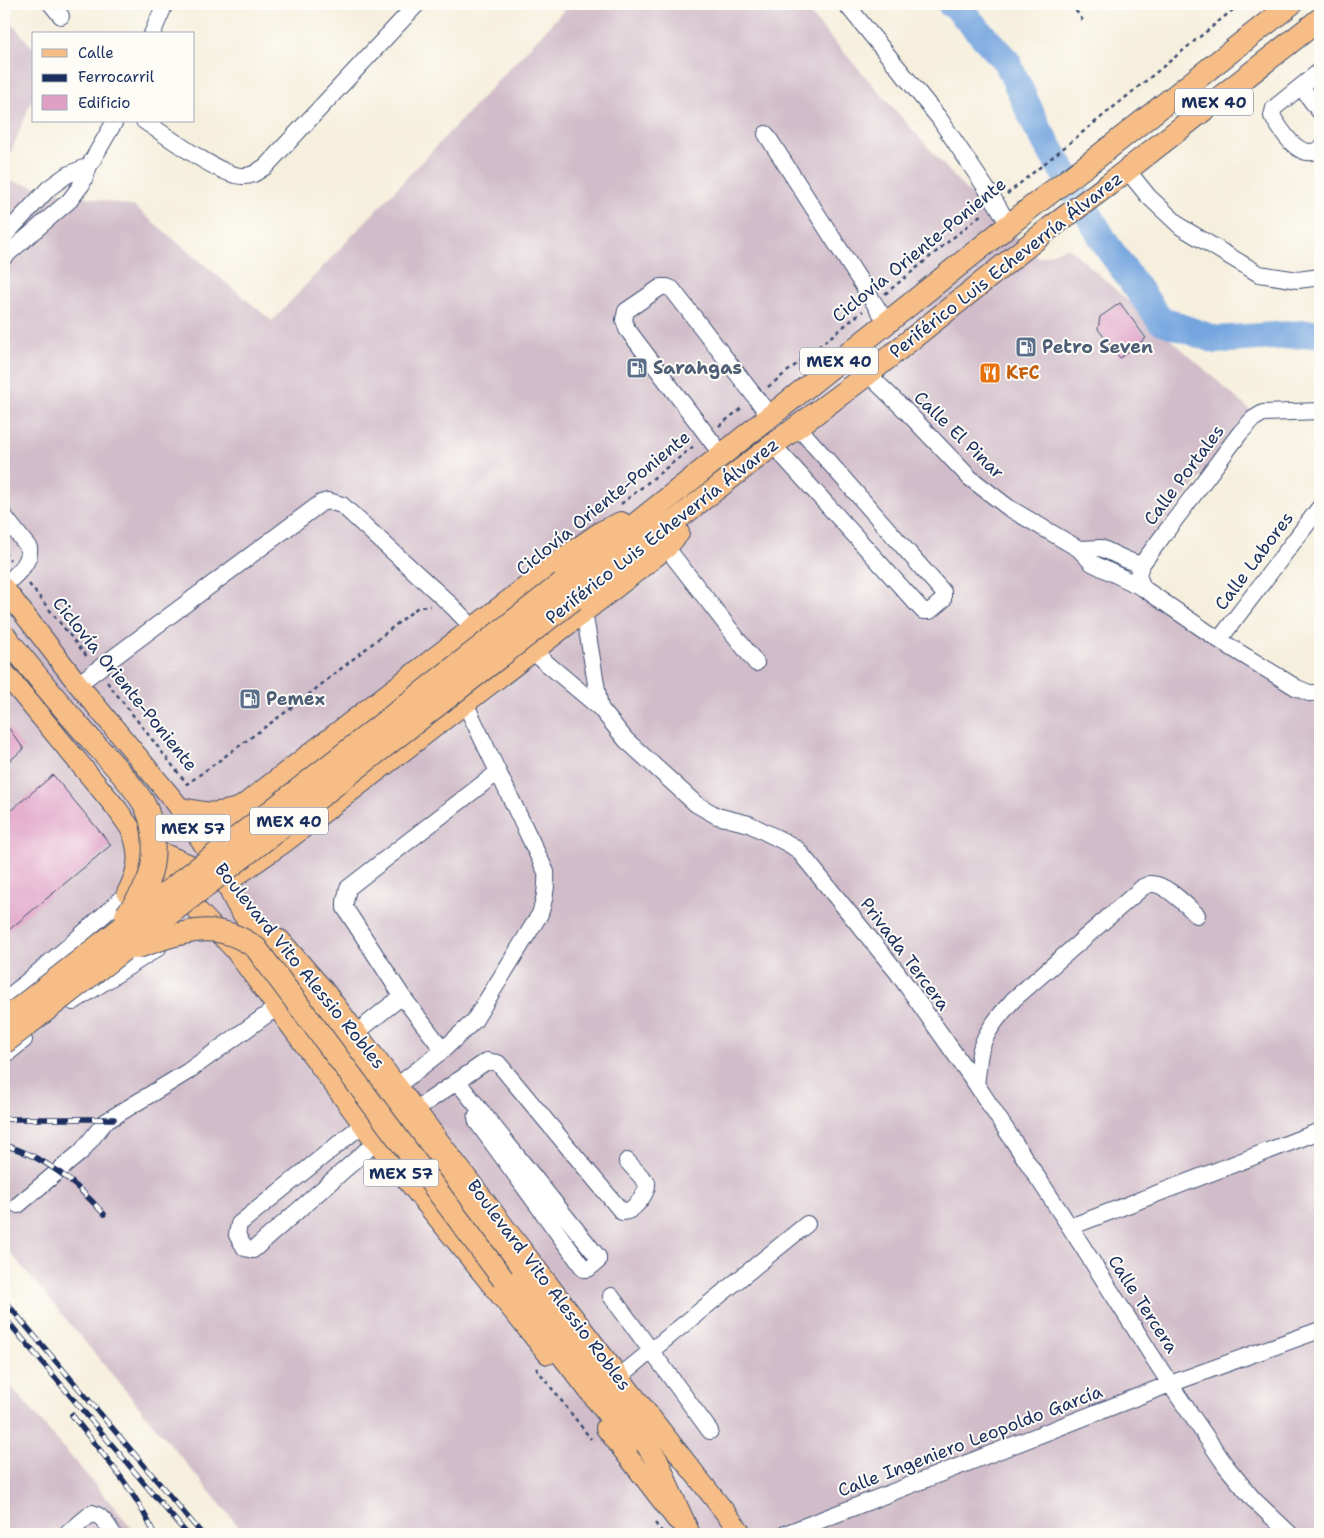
<svg xmlns="http://www.w3.org/2000/svg" width="1324" height="1538" font-family="'Shantell Sans',sans-serif">
<style>
.industrial{fill:#d1bdc9}
.lines{fill:none;stroke-linecap:round;stroke-linejoin:round}
.river{stroke:#75a5df;stroke-width:28}
.building{fill:#df9fc5}
.minor-casing{stroke:#3c4c71;stroke-width:18}
.major-casing{stroke:#3c4c71;stroke-width:22}
.highway-casing{stroke:#3c4c71;stroke-width:24}
.path{stroke:#3c4c71;stroke-width:2.5;stroke-dasharray:4 4;stroke-linecap:butt}
.minor{stroke:#fff;stroke-width:16}
.major{stroke:#f6be86;stroke-width:20}
.highway{stroke:#f6be86;stroke-width:22}
.rail-casing{stroke:#1b2f5e;stroke-width:5.5}
.rail{stroke:#fdfcf7;stroke-width:4;stroke-dasharray:11;stroke-linecap:butt}
.highway-bridge-casing{stroke:#3c4c71;stroke-width:24;stroke-linecap:butt}
.highway-bridge{stroke:#f6be86;stroke-width:22}
.labels{text-anchor:middle;dominant-baseline:central;stroke-width:4;stroke-linejoin:round;paint-order:stroke}
.shield{fill:#fdfcf7;stroke:#5f6c8c;stroke-width:1}
.shield-label{font-size:16px;font-weight:bold;fill:#1b2f5e}
.street-label{font-size:18px;fill:#1b2f5e;stroke:#fdfcf7}
.service-label{font-size:18px;font-weight:bold;fill:#4e5e75;stroke:#fdfcf7;text-anchor:start}
.food-label{font-size:18px;font-weight:bold;fill:#c56008;stroke:#fdfcf7;text-anchor:start}
</style>
<rect width="100%" height="100%" fill="#fdfcf7"/>
<filter id="ink" filterUnits="userSpaceOnUse"><feTurbulence type="fractalNoise" baseFrequency=".02" numOctaves="2"/><feDisplacementMap in="SourceGraphic" scale="10" xChannelSelector="R" yChannelSelector="G"/><feConvolveMatrix kernelMatrix="1 2 1 2 8 2 1 2 1" color-interpolation-filters="sRGB"/></filter>
<filter id="wash" filterUnits="userSpaceOnUse"><feTurbulence type="fractalNoise" baseFrequency=".0096" numOctaves="4" result="noise"/><feDisplacementMap in="SourceGraphic" scale="20" xChannelSelector="R" yChannelSelector="G"/><feGaussianBlur stdDeviation="1.12" result="paint"/><feColorMatrix in="noise" values="0 0 0 0 0 0 0 0 0 0 0 0 0 0 0 0 0 1.4 0 .05"/><feComposite in="paint" operator="in"/></filter>
<g filter="url(#wash)">
<rect width="100%" height="100%" fill="#f6efdd"/>
<path class="industrial" d="M570,4H801L966,190L1039,258L1068,247L1252,412L1126,572L1320,707V1534H245L4,1245V180L135,207L272,321Z
M4,15L34,49V94L4,170Z
M4,1378L137,1534H4Z"/>
<g class="lines">
<path class="river" d="M951,4L955,5L1007,62L1037,127L1107,246L1160,320L1216,340L1320,333"/>
</g>
<g id="blocks">
<path class="building" d="M1120,303L1146,338L1120,358L1098,329L1100,317Z
M4,722L24,749L4,765Z
M53,775L111,845L4,934V816Z"/>
</g>
</g>
<g filter="url(#ink)">
<use href="#blocks" fill-opacity="0" stroke="#3c4c71" stroke-width="1"/>
<g class="lines">
<g class="minor-casing">
<path id="minor" d="M51,4L61,16
M846,4L939,118L996,203L1009,225
M152,34L165,4
M1320,71L1274,108L1272,116C1282,131 1299,162 1320,149
M1301,87L1320,112
M144,121C164,134 220,176 242,176C252,177 258,171 266,166L417,4
M766,134L887,323
M1127,170L1148,196L1181,227L1259,274L1298,280L1320,277
M4,236L49,188L67,175L89,166
M4,257L70,200L82,184L89,166L115,121
M868,374L906,411L970,478L1009,508L1079,549L1092,563L1143,588
M1320,411L1263,413L1253,419L1240,433L1141,565L1138,575L1143,588L1219,640L1297,688L1309,693H1320
M773,445L923,611H930L943,600V592L798,427
M722,455L627,329L624,320L626,311L661,287H667L672,289L770,416
M4,516L29,548C31,564 14,576 4,586
M666,547L756,663
M1079,549L1101,548L1127,560L1141,565
M584,611L600,708
M1219,640L1320,507
M532,651L600,708L626,740L696,804L717,816L749,824L789,844L798,850L897,972L976,1084L1070,1227L1170,1384L1226,1466L1253,1499L1290,1534
M78,684L321,503L328,501L342,505L452,606L474,629
M4,1001L70,945L136,886
M73,1002L158,948
M356,1033L402,996
M443,1050L402,996L345,908V902L348,888L498,772
M4,1056L24,1040
M457,1081L598,1257V1261L588,1269H584L477,1122L476,1117L480,1110
M976,1084C978,1074 978,1063 980,1053C984,1032 1000,1015 1014,999L1143,887C1145,886 1148,885 1150,884C1164,882 1187,906 1197,915
M397,1086L443,1050L474,1021L540,914C545,899 547,887 546,872L465,703
M415,1110L487,1061L498,1063L622,1212C633,1213 648,1193 647,1183L627,1161
M363,1124L239,1224L237,1235L245,1248L253,1250L376,1142
M18,1205L81,1152L105,1122L187,1072L276,1008
M1070,1227L1320,1131
M611,1296L710,1431
M619,1377L807,1224
M67,1534L92,1513C102,1515 108,1526 113,1534
M785,1534L1170,1384L1320,1330"/>
</g>
<g class="major-casing">
<path id="major" d="M4,588L78,684L180,808L221,871
M4,672L117,809L159,870L235,950L376,1142L548,1354
M127,893C137,874 141,858 134,837
M280,940L322,988L619,1377L742,1534
M606,1428L677,1520"/>
</g>
<g class="highway-casing">
<path id="highway" d="M562,583L1034,205L1095,159L1291,4
M574,599L773,445L868,374L1050,228L1108,185L1320,19
M241,808C234,825 226,841 225,859C222,900 260,933 284,961L621,1403L659,1464L669,1490
M181,809C207,814 215,816 241,808L570,554L602,532L621,523
M141,845L214,876
M227,881L282,843L584,611L651,559L666,547L678,533
M503,1279L630,1442
M660,1479L669,1490L689,1534"/>
</g>
<path class="path" d="M1071,4L1084,22
M1007,194L1240,4
M885,294L983,213
M768,387L863,311
M719,426L744,406
M621,504L695,445
M4,552L10,560
M29,584L88,658
M107,682L187,784L298,703L418,607L430,606
M536,1368L591,1439
M655,1523L664,1534"/>
<use href="#minor" class="minor"/>
<use href="#major" class="major"/>
<use href="#highway" class="highway"/>
<g class="rail-casing">
<path id="rail" d="M4,1119H114
M4,1145C46,1157 75,1182 104,1214
M4,1300L202,1534
M4,1317L187,1534
M72,1415C101,1453 136,1490 154,1534"/>
</g>
<use href="#rail" class="rail"/>
<g class="highway-bridge-casing">
<path id="highway-bridge" d="M4,635C29,666 53,697 79,726C100,751 125,774 143,802C156,824 157,860 147,883C141,895 134,905 126,915
M136,948C179,933 215,917 256,948L503,1279
M4,1020L562,583
M4,1043L574,599"/>
</g>
<use href="#highway-bridge" class="highway-bridge"/>
</g>
</g>
<defs>
<g id="fuel-square" transform="scale(1.125)"><rect x="-9" y="-9" width="18" height="18" rx="4" fill="#5c6f8a" stroke="#fdfcf7"/><path d="M-5.5-6h7V0h2V4h1.3V-2.5L3-4.5l.8-.8L6-3V5H2.5V1h-1V6h-7ZM-4.2-4.7v3.2H.2V-4.7Z" fill="#fff"/></g>
<g id="restaurant-square" transform="scale(1.125)"><rect x="-9" y="-9" width="18" height="18" rx="4" fill="#e8710a" stroke="#fdfcf7"/><path d="M-5-6h1v4h1v-4h1v4h1v-4h1v5L-1.5 .5V6h-2V.5L-5-1ZM5-6V6H3V1.5H1.5Q1.5-4 5-6Z" fill="#fff"/></g>
</defs>
<g fill-rule="evenodd">
<use href="#fuel-square" x="1026" y="347"/>
<use href="#fuel-square" x="637" y="368"/>
<use href="#restaurant-square" x="990" y="373"/>
<use href="#fuel-square" x="250" y="699"/>
</g>
<g class="labels">
<g class="shield">
<rect x="1175" y="88.5" width="78" height="27" rx="4"/>
<rect x="800" y="347.5" width="78" height="27" rx="4"/>
<rect x="250" y="807.5" width="78" height="27" rx="4"/>
<rect x="155.5" y="814.5" width="75" height="27" rx="4"/>
<rect x="363.5" y="1159.5" width="75" height="27" rx="4"/>
</g>
<g class="shield-label">
<text x="1214" y="102">MEX 40</text>
<text x="839" y="361">MEX 40</text>
<text x="289" y="821">MEX 40</text>
<text x="193" y="828">MEX 57</text>
<text x="401" y="1173">MEX 57</text>
</g>
<g class="street-label">
<text transform="translate(919 250) rotate(-39)">Ciclovía Oriente-Poniente</text>
<text transform="translate(1006 265) rotate(-38)">Periférico Luis Echeverría Álvarez</text>
<text transform="translate(959 435) rotate(44)">Calle El Pinar</text>
<text transform="translate(1184 475) rotate(-53)">Calle Portales</text>
<text transform="translate(603 503) rotate(-39)">Ciclovía Oriente-Poniente</text>
<text transform="translate(662 531) rotate(-38)">Periférico Luis Echeverría Álvarez</text>
<text transform="translate(1254 561) rotate(-53)">Calle Labores</text>
<text transform="translate(125 684) rotate(51)">Ciclovía Oriente-Poniente</text>
<text transform="translate(905 954) rotate(53)">Privada Tercera</text>
<text transform="translate(300 966) rotate(51)">Boulevard Vito Alessio Robles</text>
<text transform="translate(549 1285) rotate(53)">Boulevard Vito Alessio Robles</text>
<text transform="translate(1143 1304) rotate(57)">Calle Tercera</text>
<text transform="translate(970 1441) rotate(-21)">Calle Ingeniero Leopoldo García</text>
</g>
<g class="service-label">
<text x="1042" y="347">Petro Seven</text>
<text x="653" y="368">Sarahgas</text>
<text x="266" y="699">Pemex</text>
</g>
<g class="food-label">
<text x="1006" y="373">KFC</text>
</g>
</g>
<rect width="1324" height="1538" fill="none" stroke="#fdfcf7" stroke-width="20"/>
<rect x="32" y="32" width="162" height="90" fill="#fdfcf7" stroke="#a3aaba"/>
<rect x="42" y="49" width="25" height="8" fill="#f6be86" stroke="#a3aaba"/>
<text x="78" y="58" font-size="15" fill="#1b2f5e">Calle</text>
<rect x="42" y="74" width="25" height="8" fill="#1b2f5e" stroke="#a3aaba"/>
<text x="78" y="82" font-size="15" fill="#1b2f5e">Ferrocarril</text>
<rect x="42" y="95" width="25" height="15" fill="#df9fc5" stroke="#a3aaba"/>
<text x="78" y="108" font-size="15" fill="#1b2f5e">Edificio</text>
</svg>
